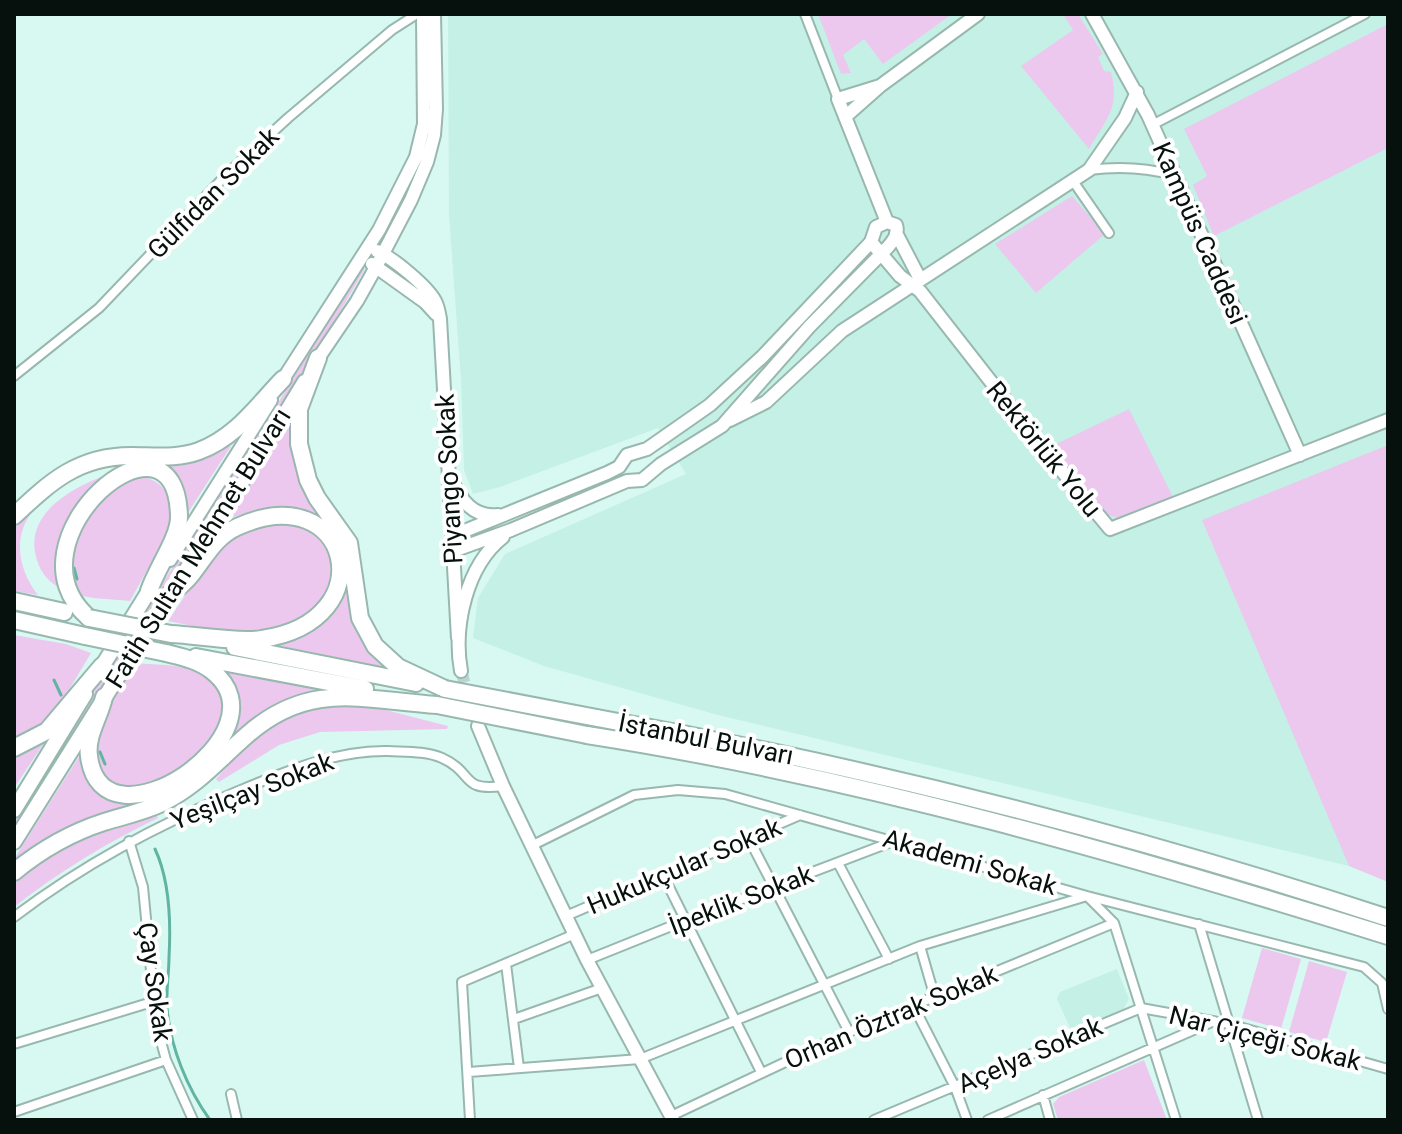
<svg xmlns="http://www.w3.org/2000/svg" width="1402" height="1134" font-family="Roboto,sans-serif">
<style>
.built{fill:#c5f0e5}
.green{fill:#ecc8ef}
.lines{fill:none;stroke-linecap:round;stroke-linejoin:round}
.stream{stroke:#61b4a2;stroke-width:3}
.secondary-tunnel{stroke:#b8d6cf;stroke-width:12;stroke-dasharray:12 6;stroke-linecap:butt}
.street-casing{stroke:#98b8af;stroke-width:12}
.secondary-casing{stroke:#98b8af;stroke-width:16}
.primary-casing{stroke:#98b8af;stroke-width:18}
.highway-casing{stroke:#98b8af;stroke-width:20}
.street{stroke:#fff;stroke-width:8}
.secondary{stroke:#fff;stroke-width:12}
.primary{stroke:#fff;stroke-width:14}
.highway{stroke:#fff;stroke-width:16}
.highway-bridge-casing{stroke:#98b8af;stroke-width:20;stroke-linecap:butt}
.highway-bridge{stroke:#fff;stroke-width:16}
.labels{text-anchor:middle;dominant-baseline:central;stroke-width:8;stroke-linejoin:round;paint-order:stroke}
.street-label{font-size:26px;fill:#06110e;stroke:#fff}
</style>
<rect width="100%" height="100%" fill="#d8f9f1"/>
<path class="built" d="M448,14H1388V881L1349,866L718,715L544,666L473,638L478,598L505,554L686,474L658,428L500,487L473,494L464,470L461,381L449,214Z
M1117,969L1129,999L1123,1010L1072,1032L1057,999L1060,992Z"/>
<path class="green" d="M818,14H952L883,64L864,39L843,55L851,73L841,74Z
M1063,14H1078L1103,54L1098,57L1104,71L1111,72C1120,108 1107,118 1089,149L1021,66L1073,30Z
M1388,24V148L1214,236L1193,185L1207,176L1184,129Z
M1072,196L1105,234L1036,293L995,244Z
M361,266L365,269L324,339L14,829V822L81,710L281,398Z
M1129,409L1174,499L1123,519L1108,515L1052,446Z
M284,425L291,430L327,521C287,504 267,506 227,519Z
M1388,445V882L1349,866L1202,520Z
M228,446H231L189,511H186C187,483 161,474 141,462C175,461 197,462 228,446Z
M116,472C152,474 179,486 170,528L130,601C110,599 87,599 68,592C56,588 42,576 38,563C19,513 77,484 116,472Z
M29,510L32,512C12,538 19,571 38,595L14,591V523Z
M286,521C295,525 308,527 315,532C347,557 333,602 302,621C294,626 277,630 267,632C234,637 200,627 168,621L212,555L232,537Z
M344,582H348L388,668L271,644C306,635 335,620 344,582Z
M14,635L66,644L91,653L51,720L14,742Z
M136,663C157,665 185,664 203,674C271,711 149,827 102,773C95,765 93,750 96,739C103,712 123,686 136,663Z
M220,669L322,689L278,706L227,747L223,743L228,736Z
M328,705L370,706L448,726L447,729L320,732L279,745L219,782L216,779C257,733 267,721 328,705Z
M44,743L16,785L14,787V756Z
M82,752C90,794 111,806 153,799L102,813L63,830L14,864V859Z
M156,814L158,818C105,844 60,871 14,907V884L44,860L93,833Z
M1262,948L1301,959L1281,1029L1242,1018Z
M1309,961L1347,972L1326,1042L1289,1032Z
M1144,1060L1167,1120H1058L1053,1104L1059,1097Z"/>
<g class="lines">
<path class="stream" d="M74,568L77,579
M54,680L61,695
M100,752L105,764
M155,849C170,881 171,922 169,957C169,973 166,991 167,1007C170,1047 187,1088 210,1120"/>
<path class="secondary-tunnel" d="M461,671L475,718"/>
<g class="street-casing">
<path id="street" d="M805,14L838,99
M1152,125L1365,14
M1089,170C1119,166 1144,167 1173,175
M1073,181L1109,233
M14,376L99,308L228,173L288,118L392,30L417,14
M749,839L849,1032
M129,841L143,887L156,1023L166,1060L193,1120
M533,845L634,795L678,790L725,794L1087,896L1364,967L1382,983L1388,1009
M838,863L889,959
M663,875L761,1072
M566,916L800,815
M14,917C84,864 156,826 236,792C284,772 335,750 388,751C406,752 426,751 442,758C475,773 460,792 503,786
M1199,924L1258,1120
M920,946L935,998
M587,960L684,921L894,841
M506,964L519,1068
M914,1007L955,1087L967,1120
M1141,1008L1229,1024L1388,1069
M514,1019L602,988
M14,1044L152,1002
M469,1072L640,1059L920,946L1087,896L1114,923L1176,1120
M231,1094L237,1120
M1043,1095L1050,1120
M14,1112L166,1060
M671,1116L849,1032L1114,923
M470,1120L462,982L575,934
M874,1120L1141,1008
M988,1120L1214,1021"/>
</g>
<g class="secondary-casing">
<path id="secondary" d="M1092,14L1148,115L1300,455
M845,117L880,86L978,14
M896,233L920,279
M871,242L900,276L920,291L1042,447L1110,529L1388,420
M377,251C393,258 427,286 435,301C438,306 439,313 440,319L458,638
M372,264L425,302L436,314
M313,366L357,301L376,267L411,200L427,162L434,135L436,109L434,14
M280,384L379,230L416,157L424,124L423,14
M730,420L766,402L842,331L1089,170L1125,118L1137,92
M451,479C461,500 473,518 498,515
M452,536L607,473L619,467L627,455L647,449L710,405L762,357L871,242L876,227L887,222
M453,551L511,530L627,481L642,480L661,464L722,426L809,327L888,247C893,241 899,234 896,225L887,222L838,99L880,86
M170,560L271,400
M179,579L235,495L304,381
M461,671C453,627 466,566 503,537
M478,726L503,786L587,960L673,1120"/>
</g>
<g class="primary-casing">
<path id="primary" d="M98,673L149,591
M14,810L85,694
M14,842L169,595"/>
</g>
<g class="highway-casing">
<path id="highway" d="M318,358L299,409V444L308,480L317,498L349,543L360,618L375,646L398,667L445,689
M14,516C50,482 78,456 131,456C155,456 177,459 199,451C236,437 256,407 283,379
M169,595C177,589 185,583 191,575C206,556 215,537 237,527C350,475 387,621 262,639C238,643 197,635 171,634
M14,601L64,612
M89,618C0,541 177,390 179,517C179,538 156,569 149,591
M14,620L85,636
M235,647L416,683
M196,657L365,689
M104,697C100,717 86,735 89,756C101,859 291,732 212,671C198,660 182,657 166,653
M597,718C865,766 1129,833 1388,918
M587,735C857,777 1128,855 1388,936
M14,748L47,731L102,666
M14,872C42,849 70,833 104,822C123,816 143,812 162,803C198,785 217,761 247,735C309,680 363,700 437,705"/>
</g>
<use href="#street" class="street"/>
<use href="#secondary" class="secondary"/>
<use href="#primary" class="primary"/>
<use href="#highway" class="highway"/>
<g class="highway-bridge-casing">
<path id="highway-bridge" d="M89,618L171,634
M85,636L166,653
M445,689L597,718
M437,705L587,735"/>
</g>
<use href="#highway-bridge" class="highway-bridge"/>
</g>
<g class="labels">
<g class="street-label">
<text transform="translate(213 193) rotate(-45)">Gülfidan Sokak</text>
<text transform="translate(1200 233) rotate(66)">Kampüs Caddesi</text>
<text transform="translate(1044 449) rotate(51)">Rektörlük Yolu</text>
<text transform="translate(449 479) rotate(-93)">Piyango Sokak</text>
<text transform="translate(198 548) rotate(-58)">Fatih Sultan Mehmet Bulvarı</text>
<text transform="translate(706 739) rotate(11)">İstanbul Bulvarı</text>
<text transform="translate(252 791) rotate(-21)">Yeşilçay Sokak</text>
<text transform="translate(970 862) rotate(16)">Akademi Sokak</text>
<text transform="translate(684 866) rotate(-23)">Hukukçular Sokak</text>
<text transform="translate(741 900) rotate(-21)">İpeklik Sokak</text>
<text transform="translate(155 982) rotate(82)">Çay Sokak</text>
<text transform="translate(891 1017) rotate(-23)">Orhan Öztrak Sokak</text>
<text transform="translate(1265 1038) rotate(14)">Nar Çiçeği Sokak</text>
<text transform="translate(1030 1055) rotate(-23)">Açelya Sokak</text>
</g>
</g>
<rect width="1402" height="1134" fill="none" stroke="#06110e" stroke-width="32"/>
</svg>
